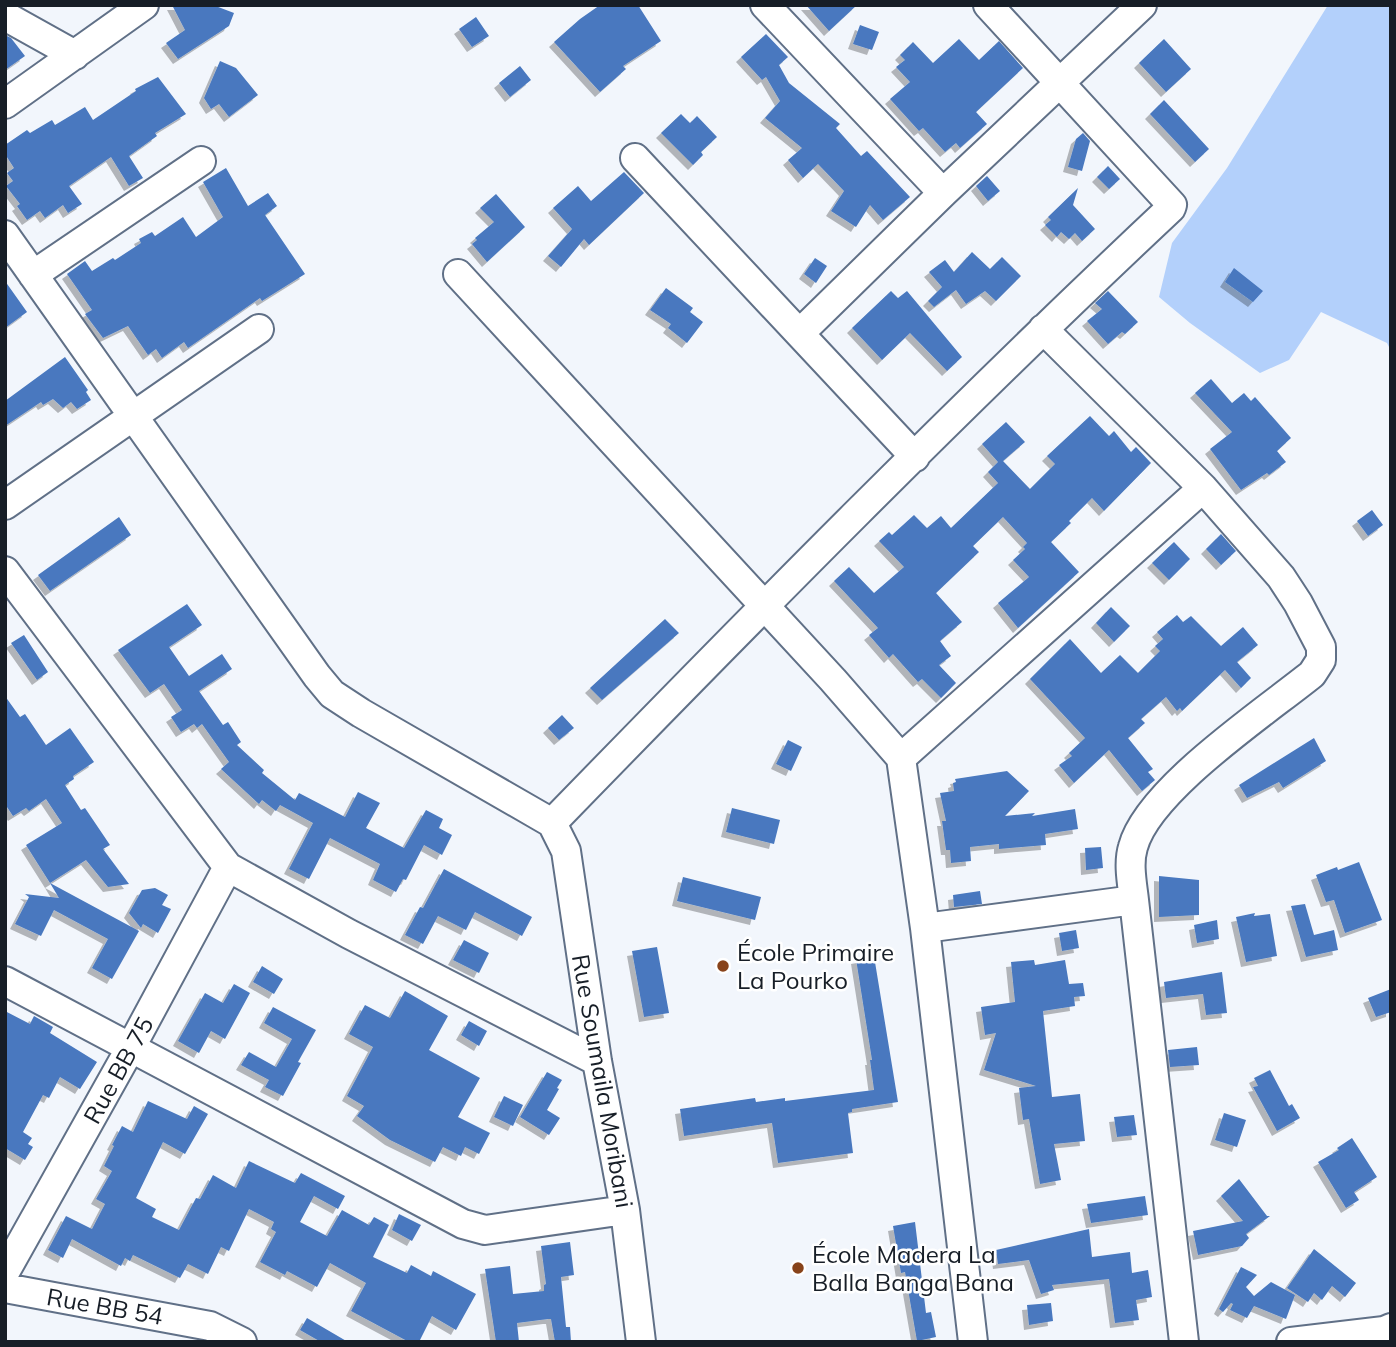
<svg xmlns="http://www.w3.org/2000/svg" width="1396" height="1347" font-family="Mulish,sans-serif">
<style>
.green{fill:#b3d0fb}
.building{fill:#4878bf;filter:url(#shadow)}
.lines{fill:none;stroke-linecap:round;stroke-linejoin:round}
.minor-casing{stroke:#607087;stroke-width:32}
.minor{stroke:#fff;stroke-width:28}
.poi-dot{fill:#88431a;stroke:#fff;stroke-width:2.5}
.labels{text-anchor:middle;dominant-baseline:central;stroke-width:5;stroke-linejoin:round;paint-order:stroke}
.poi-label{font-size:24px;fill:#171e27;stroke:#fff;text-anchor:start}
.street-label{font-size:24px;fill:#171e27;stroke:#fff}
</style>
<defs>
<filter id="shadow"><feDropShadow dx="-5" dy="5" stdDeviation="0" flood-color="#0004"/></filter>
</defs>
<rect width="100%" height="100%" fill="#f2f6fc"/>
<path class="green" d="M1328,5H1391V351L1387,343L1321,312L1289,360L1260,373L1190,323L1159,297L1172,243L1227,168Z"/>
<path class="building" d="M172,5H213L234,13L229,26L178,59L166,43L185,30Z
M600,5H638L661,41L623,66L626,69L600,92L554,42L580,19Z
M806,5H857L829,31Z
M476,17L489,36L472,47L459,29Z
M860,25L879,32L872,50L853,44Z
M766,34L788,57L779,65L789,83L840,124L836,128L861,156L867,151L910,197L883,220L870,205L856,227L831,211L844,191L818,164L803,178L788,160L802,148L765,118L780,101L766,77L762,80L741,57Z
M5,35L11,38L25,56L5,70Z
M959,39L979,60L999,41L1023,68L976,112L987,124L960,148L956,143L945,152L923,128L919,131L890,99L910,82L896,67L905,60L900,55L913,42L933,63Z
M1164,39L1191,69L1166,92L1139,63Z
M220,61L236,68L258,95L229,117L219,104L211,109L204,98Z
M520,66L531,80L510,97L499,83Z
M158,77L186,114L155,133L157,136L129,156L143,178L129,186L111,157L69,186L82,204L68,213L63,205L45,218L40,211L27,220L17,206L20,204L6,186L13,181L7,173L14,168L5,154V145L27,130L30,133L52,120L55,125L85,107L93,120L136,91L135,89Z
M1164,100L1209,149L1195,162L1150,114Z
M681,114L690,123L697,116L717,137L701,152L703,155L693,165L661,133Z
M1083,133L1090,141L1082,171L1068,167L1076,139Z
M1108,166L1120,179L1109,189L1097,177Z
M226,168L248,206L268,193L277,206L265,215L305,274L262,301L260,298L188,348L184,342L162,358L156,349L148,355L128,326L103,338L85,314L92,310L67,274L85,261L92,271L113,258L115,260L141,243L139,239L152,232L155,236L183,217L196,237L223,217L203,182Z
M624,172L644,193L589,245L584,239L561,267L548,256L572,229L553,208L578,186L591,201Z
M987,176L1000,191L988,201L976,186Z
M1078,188L1073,205L1095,229L1082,241L1075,233L1069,239L1061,232L1057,237L1045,225L1051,220L1048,217Z
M496,194L525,227L487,262L472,244L477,240L475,238L494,222L480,208Z
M972,252L990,269L1002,257L1021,276L996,301L985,291L966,304L956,290L934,307L928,301L942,287L929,272L945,260L954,272Z
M815,258L827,266L816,283L804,274Z
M1234,268L1263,291L1253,302L1225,282Z
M5,281L27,312L5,328Z
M666,288L693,308L690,312L703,322L687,343L668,328L671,324L650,310Z
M891,291L898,298L907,291L962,357L947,371L910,333L882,360L852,328Z
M1108,291L1138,322L1125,334L1122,332L1108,344L1087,321L1102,309L1095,303Z
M65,357L88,390L86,392L91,400L77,409L71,402L63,408L53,399L43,405L41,402L5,426V401Z
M1211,379L1232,403L1244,393L1251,401L1255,397L1291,438L1277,451L1286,462L1269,475L1267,473L1241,490L1210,449L1232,432L1195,393Z
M1090,416L1109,436L1114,431L1131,452L1136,447L1151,463L1104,511L1092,498L1069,521L1071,523L1051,542L1079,572L1018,628L998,603L1029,577L1013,560L1025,549L1023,547L1027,543L1003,517L973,546L979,552L936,593L962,622L940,641L951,656L939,665L956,683L941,698L922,679L918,682L893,654L889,658L869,635L878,628L834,581L849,567L874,593L904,567L879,541L889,532L892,535L914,515L927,528L941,516L951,528L998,483L988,472L998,462L982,444L1006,422L1025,442L1003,461L1030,489L1055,464L1047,456Z
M1372,510L1383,525L1368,536L1357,521Z
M119,517L131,535L50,591L38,575Z
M1221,534L1236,551L1221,565L1206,549Z
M1174,542L1190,559L1169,580L1152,563Z
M187,604L202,625L169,647L189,676L222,654L232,669L199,691L223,725L228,722L241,742L237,745L264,770L262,773L295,800L299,793L345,817L358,792L380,803L366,828L404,848L426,810L443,819L439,828L452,835L442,855L424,845L406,880L403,879L396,892L373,880L380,864L330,838L309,879L289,869L313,823L280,805L276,811L262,800L259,804L221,769L229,762L202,724L197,728L194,724L181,732L171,717L182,710L164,684L150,693L118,650Z
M1111,607L1130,626L1114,642L1096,623Z
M1177,615L1183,622L1191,616L1221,646L1243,627L1258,645L1237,662L1251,678L1241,688L1225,670L1182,711L1180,708L1177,711L1166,697L1141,719L1145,723L1128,738L1153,769L1148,772L1155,780L1142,791L1109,750L1074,783L1059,765L1072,756L1069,753L1085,738L1030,679L1070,639L1101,673L1120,655L1138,673L1160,651L1155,646L1163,639L1157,632Z
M665,619L679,633L602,700L590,688Z
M24,635L48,672L37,680L11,643Z
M5,696L20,717L25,714L46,745L70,728L94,762L73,776L74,779L65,785L81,810L85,808L110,845L103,849L129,884L108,887L86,860L50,883L26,845L62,823L46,799L29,811L26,808L13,816L5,804Z
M562,715L574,728L559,740L548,728Z
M1314,738L1326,761L1283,788L1279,782L1247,798L1239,785Z
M788,740L802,747L791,771L776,764Z
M1007,771L1029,791L1005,816L1035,813L1032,816L1075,809L1078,829L1045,834L1046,845L999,849V844L970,847L971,861L951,863L950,850H946L942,821H946L940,793L954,791L953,783L956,782L955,779Z
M732,808L780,820L774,844L726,832Z
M1101,847L1103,868L1086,870L1085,848Z
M1359,862L1382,920L1345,933L1334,900L1326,902L1316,875L1337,867L1338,870Z
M444,869L532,917L522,936L475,912L466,930L438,916L423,944L405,935L420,907L423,908Z
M1159,876L1199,880V915L1159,917Z
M683,877L761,897L755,920L677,901Z
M50,883L139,931L112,979L92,968L108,939L54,910L41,936L15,924L29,897L25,894L59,898Z
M155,888L168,895L162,905L171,909L158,933L143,924L141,928L129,913L142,890Z
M980,891L982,904L954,907L953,895Z
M1305,904L1314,935L1334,930L1338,950L1306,957L1291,906Z
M1255,913L1254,916L1270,914L1277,956L1246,962L1236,917Z
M1217,920L1219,939L1197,943L1194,925Z
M1076,930L1079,948L1062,951L1059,933Z
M464,940L489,953L479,973L453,960Z
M657,947L669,1013L644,1017L632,951Z
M874,956L898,1102L852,1109V1112L848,1113L853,1153L778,1163L772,1123L684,1136L680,1109L755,1098L756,1102L785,1098V1101L874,1090L870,1060H872L856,959Z
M1034,960L1035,965L1065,960L1069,984L1083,983L1085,996L1074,997L1075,1006L1043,1011L1052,1097L1080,1094L1085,1141L1054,1144L1061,1180L1040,1184L1029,1119L1023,1120L1019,1088L1036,1086L984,1070L996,1033L985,1035L981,1007L1015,1002L1011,962Z
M262,966L283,979L274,994L253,982Z
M1222,972L1227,1013L1206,1015L1203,994L1166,998L1164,982Z
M234,984L250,993L225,1039L211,1031L199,1053L178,1041L205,993L223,1003Z
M1391,989V1012L1376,1017L1368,998Z
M405,991L448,1016L429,1050L480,1078L458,1117L490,1133L479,1154L465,1147L461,1156L443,1147L435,1162L390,1140L357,1116L364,1106L347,1096L373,1047L349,1034L365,1005L390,1018Z
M273,1007L316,1030L298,1062L301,1063L283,1096L265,1087L269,1080L241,1065L249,1052L276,1067L292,1039L264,1023Z
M5,1011L30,1024L34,1016L53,1027L50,1033L97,1062L80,1089L60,1077L49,1098L43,1095L23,1132L32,1138L28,1144L33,1147L25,1160L5,1148Z
M469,1021L487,1031L479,1046L461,1035Z
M1197,1047L1199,1065L1170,1067L1168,1050Z
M1270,1070L1289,1106L1292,1104L1300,1118L1277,1131L1253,1087L1258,1086L1254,1078Z
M547,1072L562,1080L557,1088L559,1089L547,1110L560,1118L549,1135L520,1117Z
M504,1096L523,1105L513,1126L494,1117Z
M148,1101L187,1119L194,1106L208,1114L185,1154L163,1142L136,1198L156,1209L152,1217L179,1230L196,1198L200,1199L213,1175L236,1188L249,1161L295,1183L301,1173L345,1196L338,1209L314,1196L300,1222L327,1236L342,1210L369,1225L374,1217L389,1225L373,1257L407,1273L411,1265L431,1276L433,1271L476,1294L456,1330L432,1316L419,1342H409L351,1311L366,1283L330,1263L317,1287L287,1271L285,1275L260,1262L276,1232L271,1229L274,1222L249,1209L229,1251L221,1247L208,1274L188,1264L180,1278L133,1255L130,1261L125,1258L121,1266L72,1239L63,1258L48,1250L66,1216L92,1229L105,1204L96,1199L112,1171L104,1166L114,1146L112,1145L122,1126L133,1132Z
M1224,1113L1246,1120L1237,1147L1215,1140Z
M1134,1115L1137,1135L1117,1137L1114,1117Z
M1352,1138L1377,1177L1354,1192L1359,1200L1346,1208L1318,1162L1339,1150L1337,1148Z
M1239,1179L1267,1216H1270L1246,1234L1249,1238L1242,1246L1198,1255L1193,1231L1243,1221L1221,1196Z
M1145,1196L1148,1215L1091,1223L1087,1204Z
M399,1214L421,1225L412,1241L392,1230Z
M915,1222L926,1313L931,1312L936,1337L917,1341L905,1272L901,1273L893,1226Z
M1089,1229L1092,1257L1130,1252L1132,1273L1148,1270L1152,1297L1136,1300L1139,1320L1115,1323L1109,1279L1052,1285L1054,1290L1041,1294L1029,1260L998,1264L996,1250Z
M570,1242L574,1275L561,1277L566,1327H570L571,1342H555L551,1319H548L517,1323L519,1342H496L485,1269L510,1266L513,1294L544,1291V1285L546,1284L541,1246Z
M1314,1249L1356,1283L1345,1297L1332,1286L1322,1300L1314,1293L1308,1302L1287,1288Z
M1241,1267L1257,1275L1246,1287L1254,1296L1271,1282L1295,1295L1286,1319L1254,1306L1247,1318L1230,1310L1233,1304L1231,1303L1223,1312L1219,1309Z
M1051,1303L1053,1321L1029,1325L1027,1305Z
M307,1318L348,1342H321L300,1330Z"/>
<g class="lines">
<g class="minor-casing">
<path id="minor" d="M765,5L943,193
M5,16L75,55
M5,104L144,5
M635,158L915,457
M5,235L317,676L332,694L361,713L552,823
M458,274L833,680L901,758L925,928L973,1342
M33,275L201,161
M800,333L943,193L1142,5
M5,505L259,329
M5,571L228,867L349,934L597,1061
M901,758L1203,488L1043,329
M552,823C755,614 959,407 1171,208L1172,205L988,5
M552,823L566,851L597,1061L625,1210L641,1342
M925,928L1134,900
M5,981L463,1224L485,1230L625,1210
M5,1272L131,1047L228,867
M5,1288L210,1326L242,1342
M1184,1342L1134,900C1132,883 1128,863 1133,847C1148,790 1265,712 1312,674L1321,660V647L1298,603L1281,577L1203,488
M1291,1342L1384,1331L1391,1328"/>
</g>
<use href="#minor" class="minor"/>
</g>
<g class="poi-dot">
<circle cx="723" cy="966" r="7"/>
<circle cx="798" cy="1268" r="7"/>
</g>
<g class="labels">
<g class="poi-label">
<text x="737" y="952">École Primaire<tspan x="737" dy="28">La Pourko</tspan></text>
<text x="812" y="1254">École Madera La<tspan x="812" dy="28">Balla Banga Bana</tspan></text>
</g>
<g class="street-label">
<text transform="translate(118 1070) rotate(-61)">Rue BB 75</text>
<text transform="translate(603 1081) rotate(80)">Rue Soumaila Moribani</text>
<text transform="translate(105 1306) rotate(10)">Rue BB 54</text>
</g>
</g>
<rect width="1396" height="1347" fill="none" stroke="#171e27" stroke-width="14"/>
</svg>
